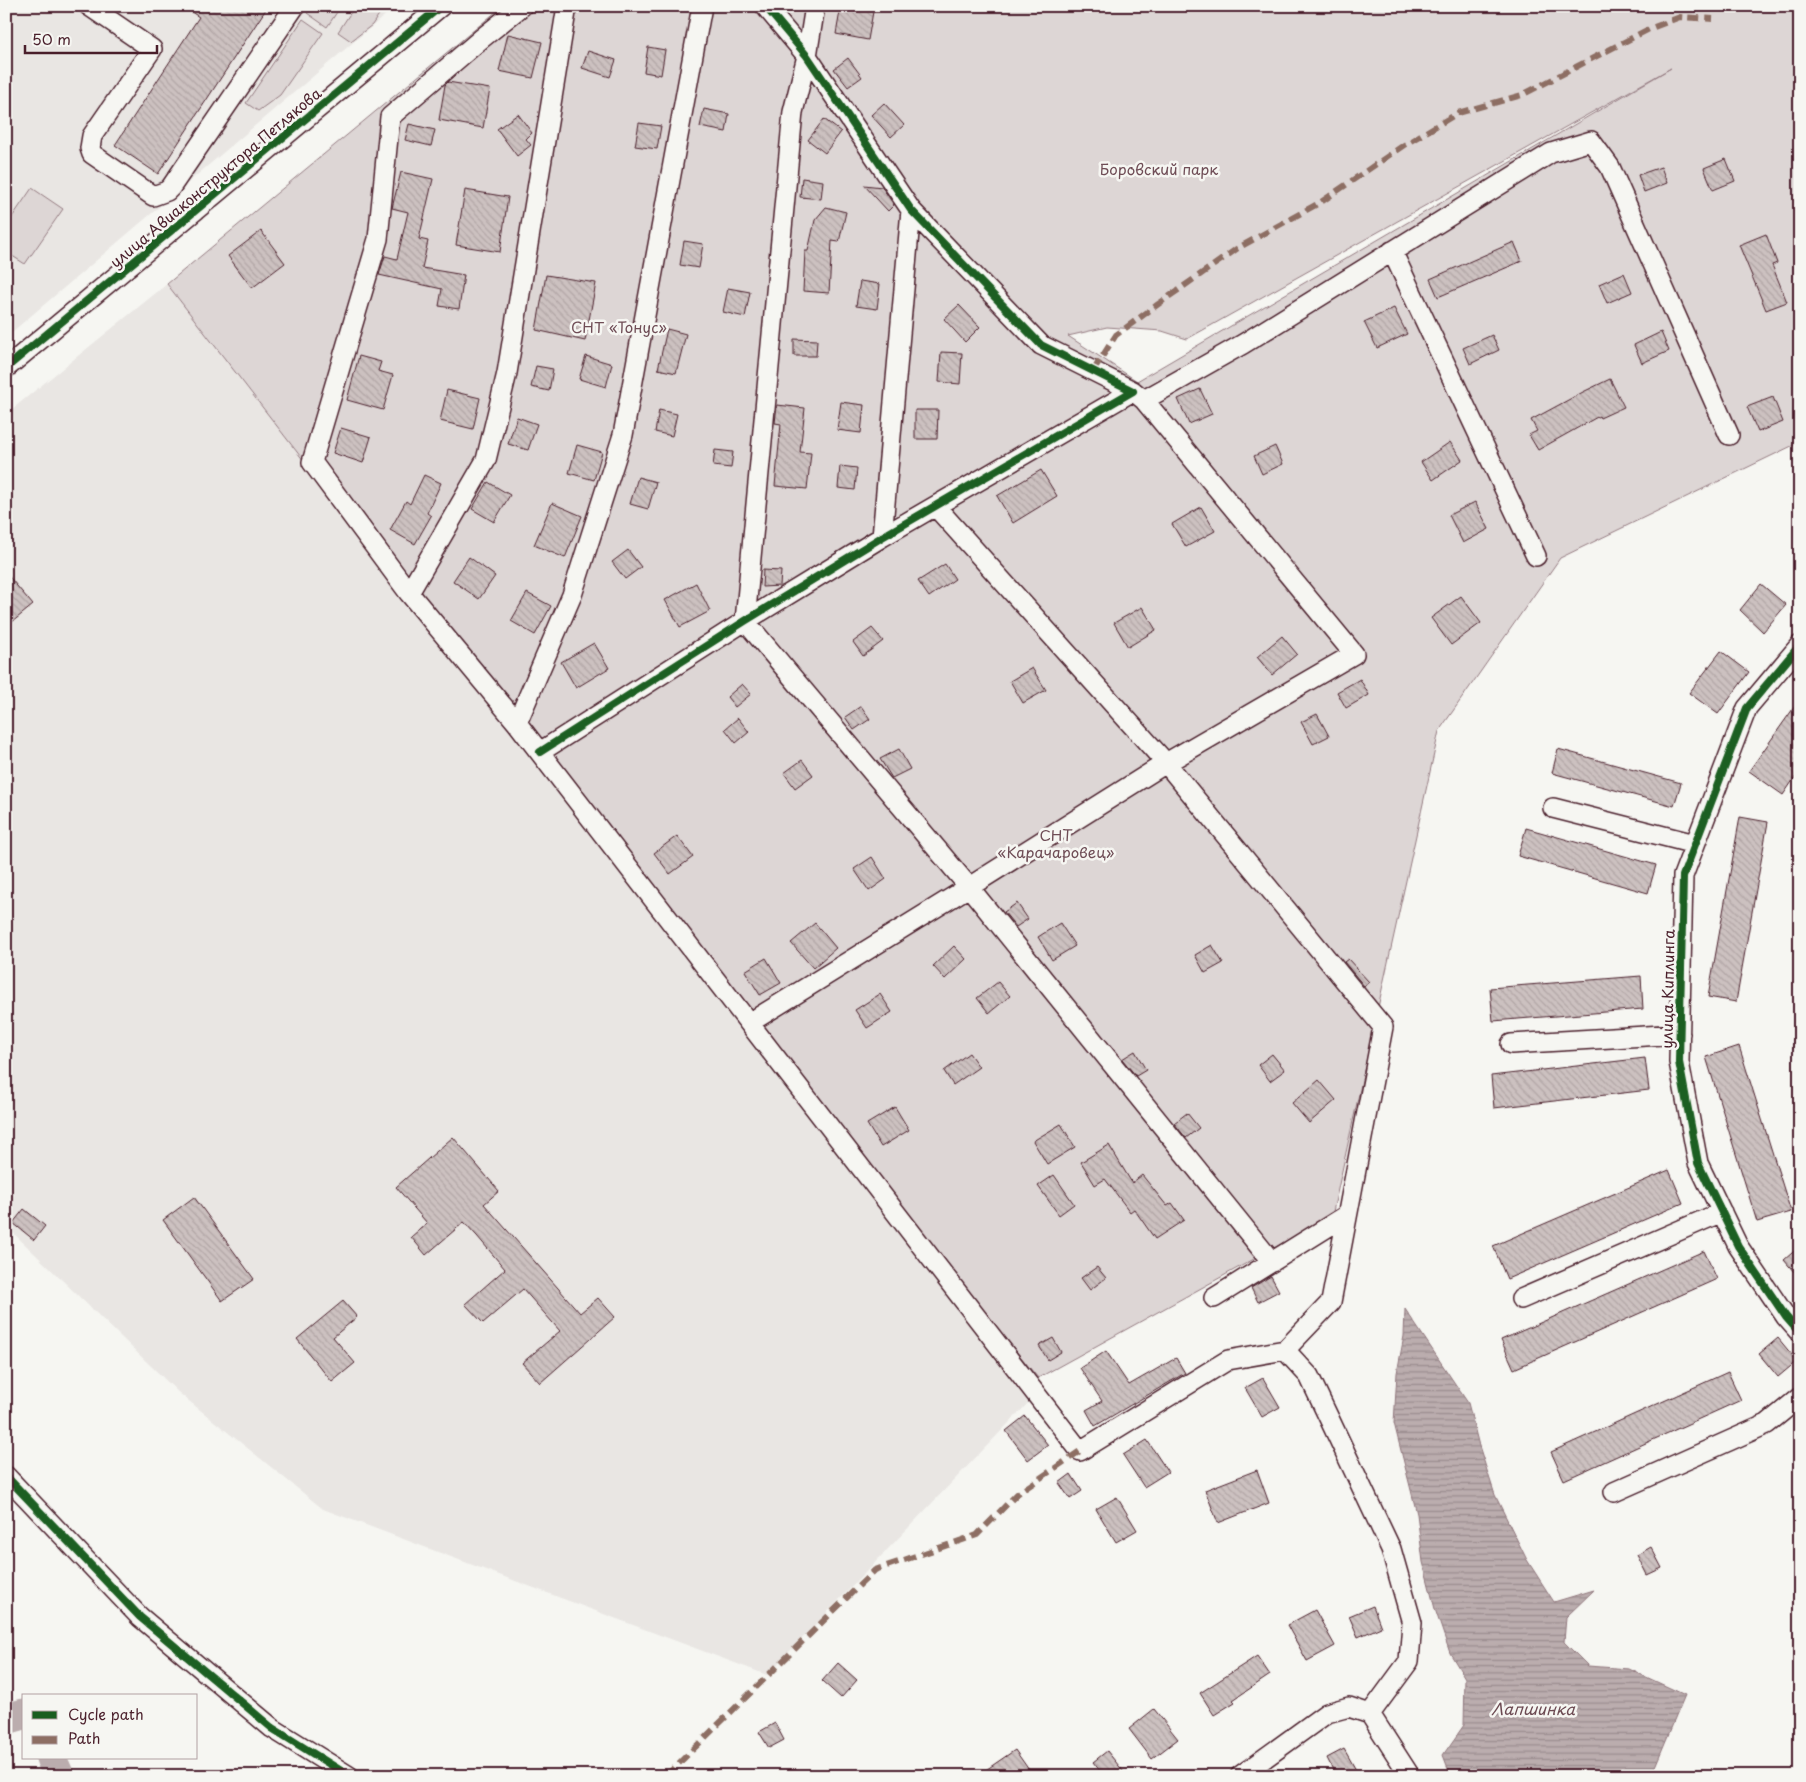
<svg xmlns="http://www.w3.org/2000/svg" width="1806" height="1782" font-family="'Playpen Sans',sans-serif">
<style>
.built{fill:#e9e6e3}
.green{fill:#ddd6d5;stroke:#947a80;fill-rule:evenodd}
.water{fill:url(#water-rules);stroke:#8e747a}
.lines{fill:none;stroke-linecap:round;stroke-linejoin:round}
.river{stroke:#bbadae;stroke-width:31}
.building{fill:url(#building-back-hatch);stroke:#4a1f2b}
.minor-casing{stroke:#4a1f2b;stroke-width:22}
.minor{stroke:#f6f6f2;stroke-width:19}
.quiet{stroke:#8d6e63;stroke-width:6;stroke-dasharray:12 6;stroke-linecap:butt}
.cycleway-casing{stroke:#f6f6f2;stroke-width:11}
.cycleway{stroke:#1b5e20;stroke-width:8}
.labels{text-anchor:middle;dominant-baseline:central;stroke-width:5;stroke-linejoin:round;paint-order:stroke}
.park-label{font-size:15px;fill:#6f4d56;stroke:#f6f6f2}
.street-label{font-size:15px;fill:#4a1f2b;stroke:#f6f6f2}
.water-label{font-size:16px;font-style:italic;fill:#6c4a52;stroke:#f6f6f2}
</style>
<defs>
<pattern id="water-rules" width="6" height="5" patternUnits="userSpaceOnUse" patternTransform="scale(1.25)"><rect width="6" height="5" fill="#bbadae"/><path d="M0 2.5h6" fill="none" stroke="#9a8c8e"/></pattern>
<pattern id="building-back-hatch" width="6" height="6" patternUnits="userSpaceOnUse" patternTransform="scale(1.25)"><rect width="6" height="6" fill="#ccc1c0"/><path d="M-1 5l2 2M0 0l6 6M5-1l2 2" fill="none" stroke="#b1a5a5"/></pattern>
</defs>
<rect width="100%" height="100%" fill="#f6f6f2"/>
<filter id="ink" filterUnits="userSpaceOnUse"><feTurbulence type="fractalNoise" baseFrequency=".02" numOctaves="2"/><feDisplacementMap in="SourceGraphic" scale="10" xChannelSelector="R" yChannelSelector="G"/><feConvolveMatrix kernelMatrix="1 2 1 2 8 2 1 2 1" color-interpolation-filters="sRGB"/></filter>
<g filter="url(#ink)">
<path class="built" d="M6,6H396L6,337Z
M167,284L1031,1400L767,1675L323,1509L179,1393L6,1226V414Z"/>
<path class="green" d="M312,6H341L327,27L307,13Z
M355,6L384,7L372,25L351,41L338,32Z
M503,6H1800V442L1560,558L1439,731L1332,1216L1038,1378L537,762L167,284ZM1671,68L1137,381L1068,336L1107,327L1162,331L1187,339Z
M303,19L323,33L280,95L258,111L246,103Z
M32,188L63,209L25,264L6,252V226Z"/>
<path class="water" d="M1405,1309L1468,1403L1479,1446L1495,1495L1527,1560L1554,1602L1594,1590L1566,1617L1564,1642L1588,1666L1629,1669L1685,1695L1651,1776H1451L1443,1755L1464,1725L1465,1678L1450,1653L1435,1609L1423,1562L1417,1514L1394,1423L1397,1373L1404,1336Z"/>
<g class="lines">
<path class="river" d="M6,1719L24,1714
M51,1758L59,1776"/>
</g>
<path class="building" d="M182,6H268L158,174L115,145L199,17Z
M841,6H874L868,40L836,34Z
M508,34L542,42L533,78L499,71Z
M648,47L665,50L661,75L644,72Z
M588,51L616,60L610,77L582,68Z
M848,58L862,77L848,87L834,69Z
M448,82L490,89L483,128L439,120L445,85Z
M884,103L904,125L891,137L871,115Z
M704,109L729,114L726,132L700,127Z
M518,114L532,133L526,139L531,145L517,156L497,129Z
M824,119L841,132L825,153L808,140Z
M639,123L661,126L657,149L635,146Z
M409,124L435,130L431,146L405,140Z
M1726,159L1735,181L1713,190L1704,168Z
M1661,167L1667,183L1644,192L1638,175Z
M401,172L433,179L419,239L428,241L422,268L464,275L459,309L439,306L442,289L379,275L385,256L397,259L408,212L392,208Z
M802,178L823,181L821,199L800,197Z
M864,185L882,187L894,205L888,211Z
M465,190L508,197L500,252L456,245Z
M826,207L846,212L839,242L832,241L829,293L803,291L805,251H808L815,220Z
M261,231L285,263L252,288L228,256Z
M1766,234L1777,263L1772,265L1787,302L1766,310L1739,245Z
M684,241L703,244L699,268L680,265Z
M1514,242L1522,261L1438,297L1430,279Z
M1624,273L1632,292L1607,303L1599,284Z
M546,275L596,283L585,341L536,330Z
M860,281L880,284L877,309L856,306Z
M728,288L750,292L745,317L723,312Z
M959,305L980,327L965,342L944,319Z
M1394,308L1407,334L1377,348L1364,322Z
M667,329L686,334L676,373L658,369Z
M1661,332L1669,351L1642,363L1634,345Z
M1492,335L1499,350L1470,364L1463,348Z
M794,339L817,340L816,356H794Z
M941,352L962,353L960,384L939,382Z
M359,356L381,362L378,371L393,375L383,410L347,400Z
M586,356L612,364L606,387L579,379Z
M536,366L553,369L549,391L531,387Z
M1610,379L1624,407L1600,418L1599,416L1538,450L1529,435L1537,431L1531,420L1583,392Z
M1200,389L1212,414L1189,424L1178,399Z
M447,390L480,398L473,429L440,421Z
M1773,397L1783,422L1758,432L1747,407Z
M841,402L864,405L861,433L837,430Z
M777,405L805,408L800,452L811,453L807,489L775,486L781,424L775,423Z
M659,410L677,414L672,436L655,432Z
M915,410H938L937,439H915Z
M517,417L537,424L528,450L508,444Z
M341,428L371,437L363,463L333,453Z
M1450,442L1462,460L1433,480L1421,462Z
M577,445L602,452L594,480L569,473Z
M1275,446L1283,464L1262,474L1254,456Z
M715,450L733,452L731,468L713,466Z
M840,466L857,468L855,490L838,488Z
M1041,470L1057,496L1013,523L997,496Z
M424,475L441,483L427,513L431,516L415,544L390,530L406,501L410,504Z
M638,477L656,482L648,509L630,504Z
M488,482L510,495L494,522L472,509Z
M1475,502L1489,529L1463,543L1449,515Z
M552,503L582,516L565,558L534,545Z
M1201,507L1215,531L1186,547L1172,524Z
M628,550L641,567L625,579L612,562Z
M469,557L495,576L479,599L453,581Z
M945,564L955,579L929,597L918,581Z
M763,570L781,571L780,586L762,587Z
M6,573L33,605L6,627Z
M696,583L710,611L680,627L665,600Z
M1761,584L1786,605L1763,632L1740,610Z
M527,593L551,606L535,635L511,621Z
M1461,596L1481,623L1451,645L1431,618Z
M1142,607L1156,630L1128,647L1114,623Z
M872,628L883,641L863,656L853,642Z
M1282,636L1297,654L1272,675L1257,657Z
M594,643L609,668L576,688L561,662Z
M1721,651L1749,672L1718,714L1689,693Z
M1032,668L1046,690L1023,703L1010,681Z
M1360,679L1369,695L1346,708L1337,692Z
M742,684L751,694L735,707L727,697Z
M1800,699V770L1783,795L1749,771Z
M861,706L870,719L854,730L845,717Z
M1317,714L1329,736L1313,744L1301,722Z
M738,718L749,732L736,743L725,729Z
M899,749L910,769L892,778L880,759Z
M1558,749L1681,783L1674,806L1552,773Z
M802,760L813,775L795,788L784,773Z
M1740,817L1768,822L1736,1002L1708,997Z
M1526,828L1656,865L1648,893L1518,856Z
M677,836L693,857L670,874L654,853Z
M872,857L886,879L869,891L854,869Z
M1017,903L1028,919L1016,927L1004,912Z
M815,923L836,948L813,968L791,943Z
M1060,923L1075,946L1052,960L1038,937Z
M1212,945L1223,963L1205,973L1195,955Z
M954,946L966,959L945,979L933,966Z
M766,958L781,983L760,995L745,971Z
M1348,959L1369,982L1364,986L1344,962Z
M1641,976L1643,1009L1493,1021L1490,988Z
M998,982L1010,996L989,1013L977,998Z
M880,994L892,1012L867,1028L855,1010Z
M1739,1046L1791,1212L1757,1222L1706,1057Z
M1135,1051L1146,1070L1136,1076L1122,1059Z
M969,1053L979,1067L953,1085L944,1071Z
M1272,1054L1285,1070L1270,1081L1258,1065Z
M1645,1058L1649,1090L1494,1108L1491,1076Z
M1319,1080L1336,1100L1309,1123L1292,1103Z
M895,1107L909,1130L881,1147L867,1124Z
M1187,1113L1199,1128L1186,1138L1174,1123Z
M1061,1124L1075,1147L1047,1164L1033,1141Z
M453,1137L499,1191L484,1204L580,1313L598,1298L615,1317L540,1383L522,1363L560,1331L523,1289L483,1323L465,1304L505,1269L477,1236L464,1222L426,1255L411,1237L427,1223L396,1187Z
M1109,1145L1132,1183L1142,1175L1167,1206L1172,1203L1184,1220L1155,1239L1134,1209L1130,1212L1105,1179L1095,1185L1081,1162Z
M1669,1170L1683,1203L1507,1279L1493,1246Z
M1054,1175L1074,1204L1059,1215L1038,1186Z
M194,1197L254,1279L222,1301L163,1220Z
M24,1209L45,1226L34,1240L13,1223Z
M1800,1246V1279L1784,1260Z
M1704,1251L1717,1279L1514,1369L1501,1340Z
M1097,1267L1106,1278L1090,1290L1081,1278Z
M1271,1276L1279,1291L1258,1302L1251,1288Z
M343,1301L357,1317L333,1337L355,1363L332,1382L297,1339Z
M1053,1338L1061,1352L1048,1360L1039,1346Z
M1778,1338L1797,1361L1778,1377L1759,1354Z
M1106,1351L1129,1385L1176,1358L1185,1373L1095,1426L1086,1410L1102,1401L1080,1368Z
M1728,1372L1741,1400L1564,1480L1551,1452Z
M1263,1378L1280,1407L1262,1417L1245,1388Z
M1025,1416L1048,1445L1028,1460L1006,1431Z
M1147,1440L1168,1472L1144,1487L1123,1455Z
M1257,1470L1269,1503L1218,1523L1205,1490Z
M1071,1474L1082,1491L1070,1499L1059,1483Z
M1117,1497L1137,1530L1116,1542L1096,1509Z
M1651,1547L1662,1568L1647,1575L1637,1555Z
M1373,1606L1381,1627L1358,1637L1349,1616Z
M1315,1610L1335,1646L1307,1661L1287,1625Z
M1257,1656L1270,1675L1233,1700L1235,1702L1214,1715L1200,1693Z
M838,1663L857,1680L841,1698L822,1681Z
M1154,1709L1178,1739L1152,1759L1129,1729Z
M775,1723L784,1740L769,1748L759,1732Z
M1344,1749L1356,1770L1346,1776H1336L1327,1758Z
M1015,1750L1029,1770L1020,1776H977Z
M1107,1751L1127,1776H1104L1093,1762Z"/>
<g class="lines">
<g class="minor-casing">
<path id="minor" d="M89,6L152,49L92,136L90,148L92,154L153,196L167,191L171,187L295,6
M522,6L481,39L390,117L378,239L312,462L409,593L517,723L1080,1451L1228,1360L1285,1350L1309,1376L1391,1549L1412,1623L1409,1661L1370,1714
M815,6L807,56L793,112L745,621L969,887L1272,1262
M1392,251L1536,556
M6,368L441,6
M1144,400L1243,344L1551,153L1591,141L1610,167L1729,435
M936,507L1166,763L1383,1027L1331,1302L1285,1350
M882,537L911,210
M409,593L486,460L507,373L567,6
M1800,645L1747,708L1683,876L1679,1062L1698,1163L1738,1246L1786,1317L1800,1333
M517,723L572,595L623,435L702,6
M540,752L745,621L882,537L1133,391L1041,345L911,210L807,56L765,6
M1553,808L1695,844
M749,1023L969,887L1166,763L1354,654L1144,400L1133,391
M1511,1044L1680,1034
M1214,1298L1347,1215
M1521,1299L1722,1212
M6,1476L140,1617L272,1728L349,1776
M1614,1492L1767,1424L1800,1397
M1240,1776L1327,1713L1349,1707L1370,1714L1410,1776"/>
</g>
<use href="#minor" class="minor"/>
<path class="quiet" d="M1093,371L1116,335L1157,305L1238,248L1321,202L1404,145L1458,113L1522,95L1649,29L1680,17L1713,19
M666,1776L875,1570L977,1535L1017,1494L1080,1451"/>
<g class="cycleway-casing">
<path id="cycleway" d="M6,368L441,6
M1800,645L1747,708L1683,876L1679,1062L1698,1163L1738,1246L1786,1317L1800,1333
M540,752L745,621L882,537L1133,391L1041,345L911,210L807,56L765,6
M6,1476L140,1617L272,1728L349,1776"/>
</g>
<use href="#cycleway" class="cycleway"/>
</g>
</g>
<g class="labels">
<g class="park-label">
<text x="1159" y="168">Боровский парк</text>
<text x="619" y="326">СНТ «Тонус»</text>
<text x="1056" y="834">СНТ<tspan x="1056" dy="17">«Карачаровец»</tspan></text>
</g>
<g class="street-label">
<text transform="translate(215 177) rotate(-40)">улица Авиаконструктора Петлякова</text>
<text transform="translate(1667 989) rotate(-89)">улица Киплинга</text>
</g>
<g class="water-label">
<text x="1533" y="1708">Лапшинка</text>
</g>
</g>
<rect width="1806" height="1782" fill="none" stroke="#f6f6f2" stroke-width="25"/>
<rect x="12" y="12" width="1781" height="1757" fill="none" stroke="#4a1f2b" stroke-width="2" filter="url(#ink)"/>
<rect x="22" y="1694" width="175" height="65" fill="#f6f6f2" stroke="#b1a0a2"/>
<rect x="32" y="1711" width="25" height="8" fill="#1b5e20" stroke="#b1a0a2"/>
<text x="68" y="1720" font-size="15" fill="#4a1f2b">Cycle path</text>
<rect x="32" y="1736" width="25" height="8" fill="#8d6e63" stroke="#b1a0a2"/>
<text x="68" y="1744" font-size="15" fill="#4a1f2b">Path</text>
<path d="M25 45v8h132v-8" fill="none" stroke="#4a1f2b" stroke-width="2.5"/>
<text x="32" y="45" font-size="15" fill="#4a1f2b" stroke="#f6f6f2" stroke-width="4" paint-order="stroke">50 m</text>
</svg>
